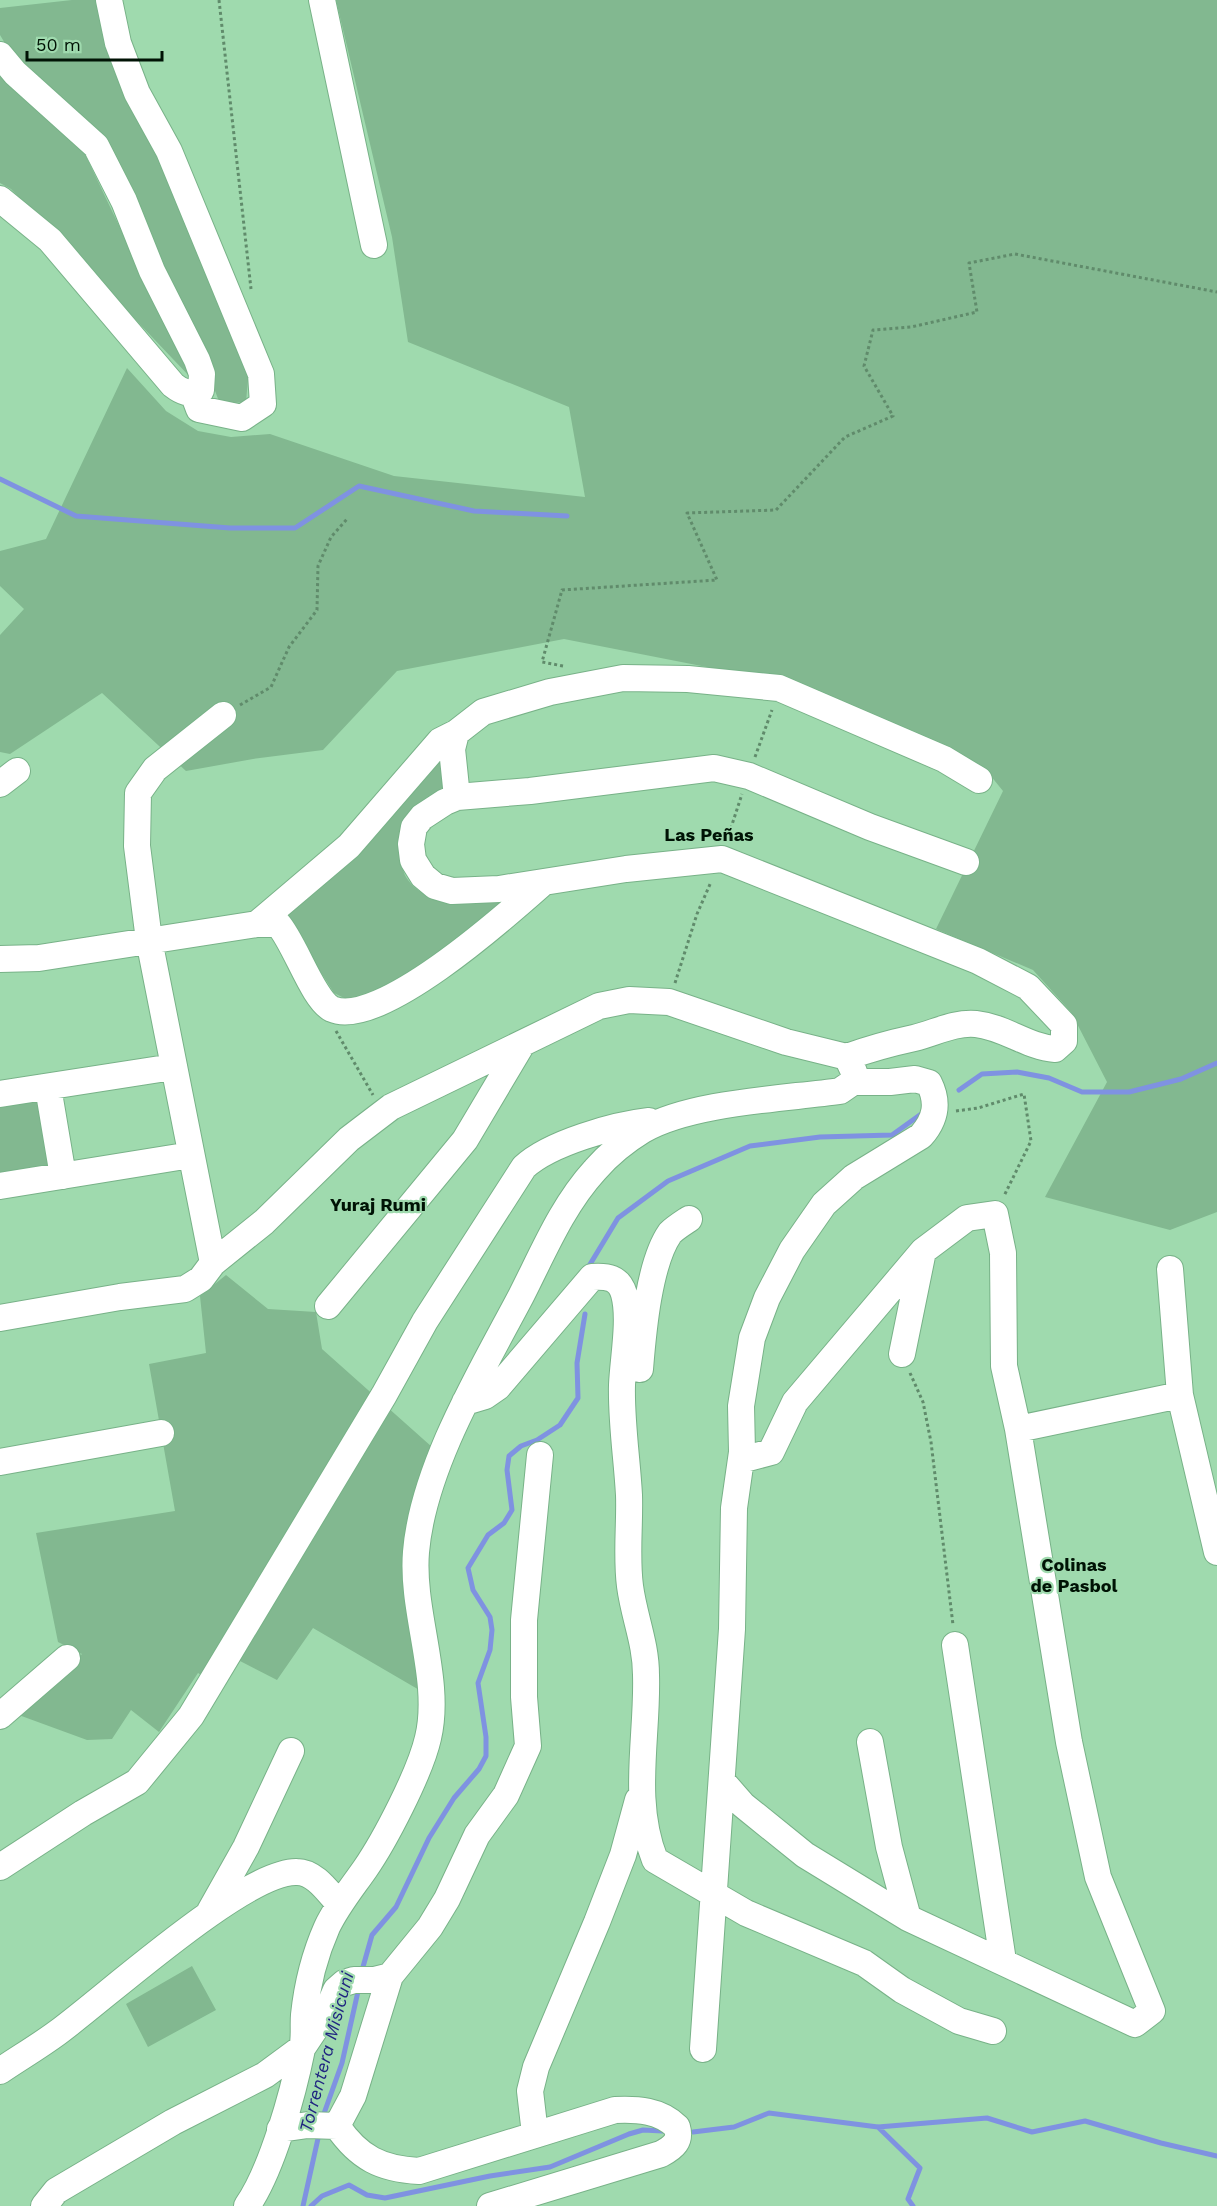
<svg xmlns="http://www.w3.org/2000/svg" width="1217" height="2206" font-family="'Work Sans',sans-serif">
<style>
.green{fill:#82b890}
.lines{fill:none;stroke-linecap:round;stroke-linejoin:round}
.stream{stroke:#7f92e1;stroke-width:5}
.minor-casing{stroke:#78b288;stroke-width:28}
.path{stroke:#608b6b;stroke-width:3;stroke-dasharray:3 3;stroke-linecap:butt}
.minor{stroke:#fff;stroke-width:26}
.labels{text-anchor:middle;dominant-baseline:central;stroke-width:4.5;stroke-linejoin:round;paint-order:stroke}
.neighbourhood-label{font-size:18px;font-weight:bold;fill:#001305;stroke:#9fdaae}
.water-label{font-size:18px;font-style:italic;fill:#202580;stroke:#9fdaae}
</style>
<rect width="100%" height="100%" fill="#9fdaae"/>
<path class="green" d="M72,0H96L119,67L249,368L246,402L220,404L193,333L112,157L9,50L0,35V8Z
M336,0H1217V1212L1170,1230L1045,1197L1107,1082L1071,1012L1033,970L936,929L1003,791L986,770L768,679L564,639L397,671L323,750L253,759L186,771L102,693L10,754L0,752V635L24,609L0,586V551L46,539L127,368L166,411L198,431L231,437L270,434L394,476L585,497L569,407L408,342L392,237Z
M0,70L83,150L192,379L11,189L0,183Z
M443,751L445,792L399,850C401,858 402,870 406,877C428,913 485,898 519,894L413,976L350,1001L334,993L289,922L287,914Z
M44,1097L56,1169L0,1179V1104Z
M226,1275L268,1309L316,1312L322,1349L432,1447C422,1478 410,1509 405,1540C397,1586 414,1644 421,1691L313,1628L277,1680L240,1661L221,1687L198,1673L159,1732L131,1710L112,1739L87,1740L16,1714L82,1654L58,1642L36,1533L175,1511L149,1364L206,1353L200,1296Z
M192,1966L216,2010L148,2047L126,2004Z"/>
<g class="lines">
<path class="stream" d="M0,479L76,516L230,528H295L359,486L474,511L567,516
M959,1090L982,1074L1017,1072L1049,1078L1082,1092H1129L1181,1079L1217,1063
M589,1266L618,1218L668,1181L750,1146L820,1137L892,1135L924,1112
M361,1974L372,1935L396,1907L429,1838L454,1798L479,1769L486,1756V1737L478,1683L490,1650L492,1630L490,1617L473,1590L468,1568L488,1535L504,1523L512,1510L507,1470L509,1456L521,1446L537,1440L560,1425L578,1398L577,1363L585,1314
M322,2119L342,2063L359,1987
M878,2127L920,2168L908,2199L913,2206
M693,2132L734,2127L769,2113L878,2127L987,2118L1032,2132L1085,2121L1161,2143L1217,2156
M303,2206L319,2134
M311,2206L322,2196L349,2185L367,2195L385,2198L490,2176L550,2167L629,2134L643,2130L663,2131"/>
<g class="minor-casing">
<path id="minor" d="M109,0L118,43L137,93L169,151L261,374L263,404L242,418L199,409L193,393
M322,0L374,245
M0,55L15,73L96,146L124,201L152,271L197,360L202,374L201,390C189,395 182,392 173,385L50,240L0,199
M0,784L17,771
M457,797L452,749L456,733L483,712L550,692L623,678L688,679L779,688L944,759L979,780
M257,924L349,846L440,741L456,733
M0,959L39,958L257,924H278C295,943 313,1000 332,1009C379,1030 509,913 544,882
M847,1057C869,1049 891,1043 914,1038C935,1033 954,1022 976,1024C1005,1027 1027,1047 1055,1049L1064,1041V1025L1028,987L978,961L722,859L626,869L499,889L452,891L435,886L423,876L413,860L411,844L414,827L422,817L445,802L457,797L530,791L714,768L749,776L870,827L966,862
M48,1087L63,1176
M0,1094L173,1067
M0,1186L191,1155
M213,1263L149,940L137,846L138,793L155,769L223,715
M1170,1269L1180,1395L1217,1552
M328,1306L465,1140L522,1044
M0,1318L120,1297L185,1289L201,1279L213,1263L264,1222L349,1139L391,1107L599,1006L629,1000L669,1002L786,1042L847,1057L854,1072
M902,1354L923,1251
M640,1369C643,1332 649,1263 670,1233C675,1228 683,1223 689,1219
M465,1402L485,1396L498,1387L592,1277C607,1276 619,1277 624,1294C631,1319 623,1359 622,1385C621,1422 627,1458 629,1495C630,1525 626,1556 630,1586C634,1617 646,1643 646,1675C648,1736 631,1801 655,1860L746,1913L864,1963L902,1990L959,2021L993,2031
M1018,1429L1180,1395
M0,1462L161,1433
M955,1645L1003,1961
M0,1716L67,1658
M870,1742L889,1847L908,1918
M722,1781L743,1805L805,1855L908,1918L1135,2024L1152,2011L1098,1877L1069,1742L1018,1429L1004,1366L1003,1253L995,1214L967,1218L923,1251L795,1402L771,1452L741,1460
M0,1867L83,1813L137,1782L191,1716L384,1395L425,1321L524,1167C550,1143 614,1125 649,1121
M210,1911L246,1847L291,1751
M0,2071C19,2058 38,2047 57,2033C104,1999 245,1870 297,1872C315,1872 328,1892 339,1904
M337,2126L353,2096L390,1976L430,1927L447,1899L477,1835L506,1795L528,1746L524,1697V1620L540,1455
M280,2129L308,2125L337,2126C359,2158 381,2169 419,2171L615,2110C637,2109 660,2110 677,2127C681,2141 674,2147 661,2154L490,2206
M535,2134L530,2091L536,2067L597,1922L623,1855L638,1800
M44,2206L56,2191L173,2122L265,2075L303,2047L327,2011L336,1990L344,1983L354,1980H374L390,1976
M247,2206C272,2170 293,2094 302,2049C305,2038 303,2026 304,2015C307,1986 315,1954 327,1927C337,1906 351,1889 365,1869C385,1840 420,1773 428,1738C442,1680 411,1612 416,1552C423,1467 482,1370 521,1296C543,1253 562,1206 595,1170C608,1155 625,1141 643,1130C692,1102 783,1099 840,1091L853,1082H890L915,1079L929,1083C939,1103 936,1119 921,1136L854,1177L824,1204L792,1250L767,1298L752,1338L741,1406L742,1452L734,1508L732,1629L703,2049"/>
</g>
<path class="path" d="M219,0L251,289
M563,666L542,662L562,590L717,580L687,513L776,510L845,437L893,416L864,366L873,330L911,327L977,312L969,263L1015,254L1217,292
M240,705L271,687L289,647L317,610L318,566L331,537L347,519
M755,757L772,710
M727,840L742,794
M675,983L697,914L711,882
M336,1031L373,1095
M956,1111L978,1108L1024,1094L1031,1141L1004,1196
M910,1373L923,1402L931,1442L953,1625"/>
<use href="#minor" class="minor"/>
</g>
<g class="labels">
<g class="neighbourhood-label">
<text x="709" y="834">Las Peñas</text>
<text x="378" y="1204">Yuraj Rumi</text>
<text x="1074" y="1564">Colinas<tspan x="1074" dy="21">de Pasbol</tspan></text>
</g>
<g class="water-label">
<text transform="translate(326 2052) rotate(-75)">Torrentera Misicuni</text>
</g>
</g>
<path d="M27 51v9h135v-9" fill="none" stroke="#001305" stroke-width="3"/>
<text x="36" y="51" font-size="18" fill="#001305" stroke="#9fdaae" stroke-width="4.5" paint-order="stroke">50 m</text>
</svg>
